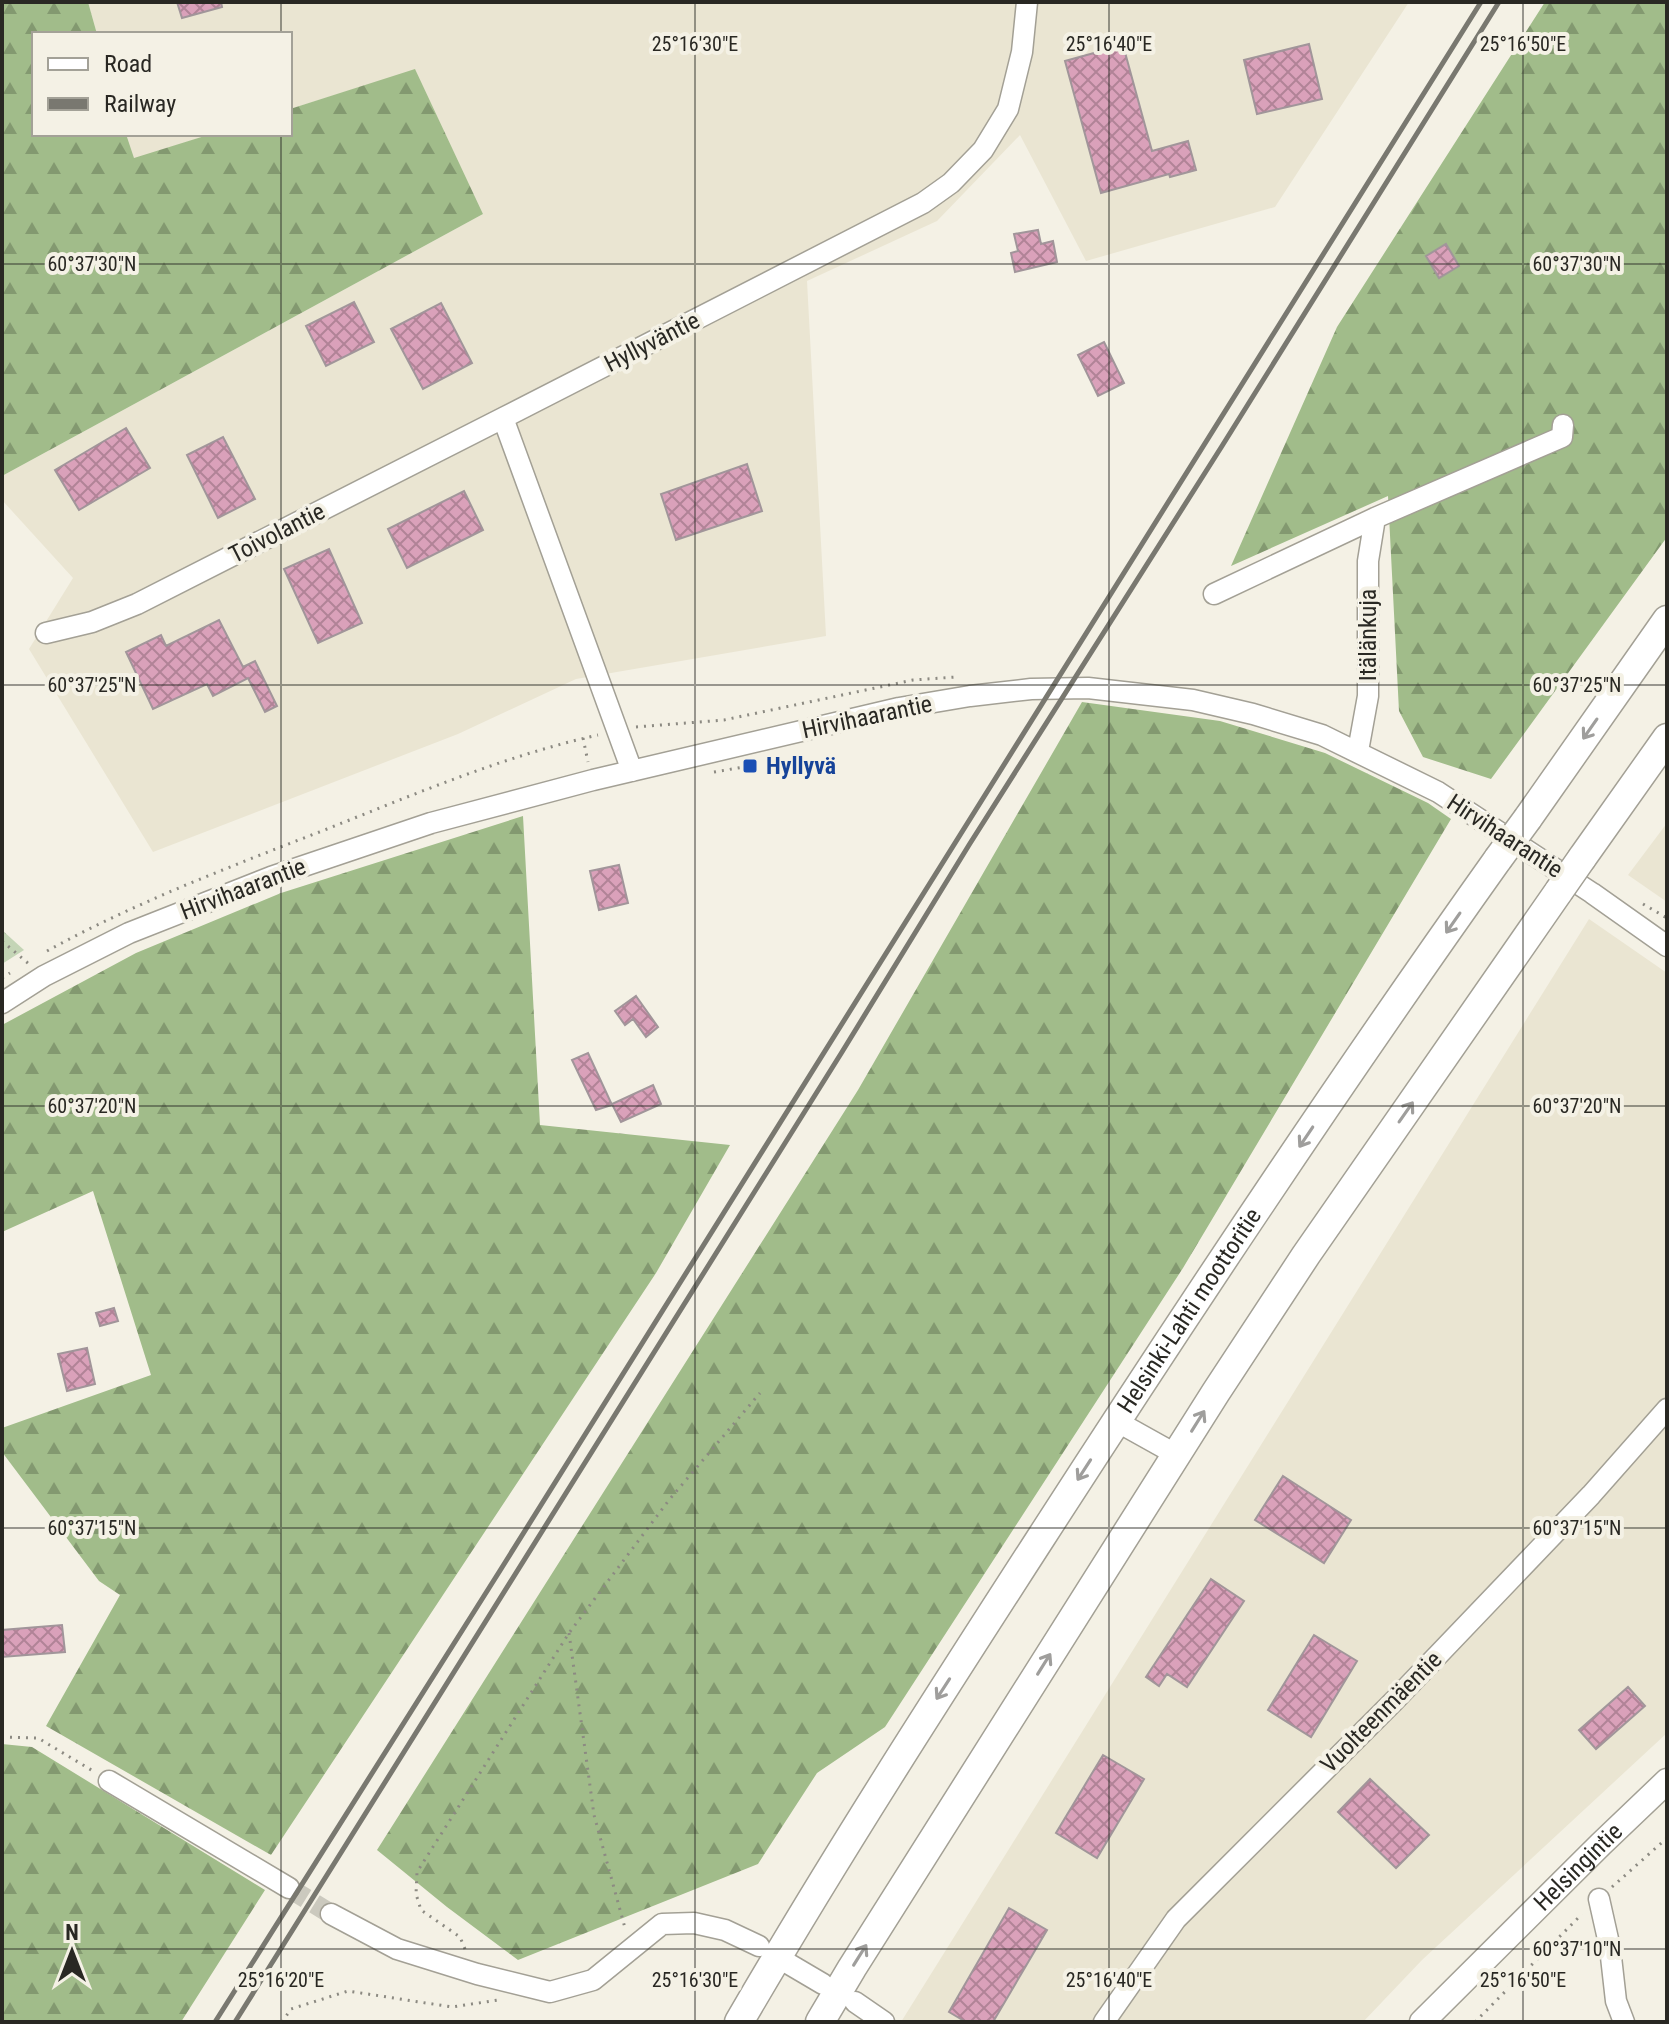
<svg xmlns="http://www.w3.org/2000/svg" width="1669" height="2024" font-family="'Roboto Condensed',sans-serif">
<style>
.built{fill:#eae5d2}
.grass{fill:url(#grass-tufts)}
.forest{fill:url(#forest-firs)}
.building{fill:url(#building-cross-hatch);stroke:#a1959a;stroke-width:2}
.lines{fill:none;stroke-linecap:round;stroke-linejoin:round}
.minor-tunnel{stroke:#cbc9be;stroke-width:20;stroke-dasharray:20 10;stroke-linecap:butt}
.minor-casing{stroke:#a3a095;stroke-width:23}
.major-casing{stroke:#a3a095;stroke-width:27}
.highway-casing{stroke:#a3a095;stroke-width:31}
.path{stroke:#8c8a82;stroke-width:3;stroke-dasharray:2 6;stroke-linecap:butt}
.minor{stroke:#fff;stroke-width:20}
.major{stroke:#fff;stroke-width:24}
.highway{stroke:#fff;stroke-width:28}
.rail{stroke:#797870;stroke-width:5}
.highway-bridge-casing{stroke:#a3a095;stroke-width:31;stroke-linecap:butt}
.highway-bridge{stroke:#fff;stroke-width:28}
.oneway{stroke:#9f9e9c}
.ticks{fill:none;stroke:#292823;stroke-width:2;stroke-opacity:0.45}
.transit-dot{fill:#1a4fb4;stroke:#f4f1e5;stroke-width:3}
.labels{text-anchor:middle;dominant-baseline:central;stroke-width:8;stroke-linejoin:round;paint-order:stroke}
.street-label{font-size:24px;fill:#292823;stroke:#f4f1e5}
.transit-label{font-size:24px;font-weight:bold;fill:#164399;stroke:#f4f1e5;text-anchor:start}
.ticks-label{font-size:20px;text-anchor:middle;fill:#292823;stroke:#f4f1e5;stroke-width:8;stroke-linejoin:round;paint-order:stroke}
</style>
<defs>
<pattern id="grass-tufts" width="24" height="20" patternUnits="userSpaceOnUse" patternTransform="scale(2)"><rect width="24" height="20" fill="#c4d5b6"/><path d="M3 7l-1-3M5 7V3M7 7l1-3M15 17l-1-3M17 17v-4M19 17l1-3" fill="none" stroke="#a8b79c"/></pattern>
<pattern id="forest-firs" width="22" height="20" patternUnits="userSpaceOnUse" patternTransform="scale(2)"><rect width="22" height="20" fill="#a1bc8a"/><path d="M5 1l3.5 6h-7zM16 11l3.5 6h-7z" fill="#839970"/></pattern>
<pattern id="building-cross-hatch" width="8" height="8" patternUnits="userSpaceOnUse" patternTransform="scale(2)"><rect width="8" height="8" fill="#daa1ba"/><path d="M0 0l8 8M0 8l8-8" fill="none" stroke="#b18397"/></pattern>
</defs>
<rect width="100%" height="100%" fill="#f4f1e5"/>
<path class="built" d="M88,2H1409L1275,207L1086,261L1020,135L937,221L807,281L826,636L576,679L458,734L153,852L29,649L73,578L2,500V476L483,214L415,70L290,109V34H97Z
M126,134H211L134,159Z
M1667,823V902L1628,875Z
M1589,919L1667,973V1733L1422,1960L1363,2022H901Z"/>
<path class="grass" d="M2,930L24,950L2,964Z"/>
<path class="forest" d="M2,2H88L97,34H34V134H126L134,158L211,134H290V109L415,69L483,214L2,476Z
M1545,2H1667V537L1491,779L1423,757L1399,711L1388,496L1231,566L1337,327Z
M1082,702L1220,721L1325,753L1428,803L1451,819L1183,1268L885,1727L817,1773L758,1864L518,1960L447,1907L377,1850L858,1090Z
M523,816L540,1125L730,1145L656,1273L271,1855L46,1726L120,1595L99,1581L2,1452V1428L151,1375L93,1191L2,1232V1025L136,953L281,893Z
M2,1744L32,1747L265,1890L181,2022H2Z"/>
<path class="building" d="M177,2H221L222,7L182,18Z
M1309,44L1322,99L1257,114L1244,60Z
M1123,45L1152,151L1188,141L1196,170L1170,177L1169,174L1101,193L1065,61Z
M1038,230L1041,244L1053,241L1057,262L1015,272L1011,253L1018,251L1014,234Z
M1446,244L1459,266L1439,278L1426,256Z
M354,302L374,342L326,366L306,326Z
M441,303L472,363L423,389L391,329Z
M1104,342L1124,383L1098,396L1078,355Z
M126,428L150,468L79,510L55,470Z
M223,437L255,499L218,518L187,455Z
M747,464L762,511L676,540L661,494Z
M464,491L483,530L407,568L388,529Z
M329,549L362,623L318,643L284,569Z
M219,620L243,667L255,661L277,706L265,712L248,678L213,696L207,684L153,709L126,652L161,635L166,646Z
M619,865L628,903L599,910L590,871Z
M636,996L658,1027L646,1037L633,1019L625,1025L615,1011Z
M588,1053L612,1105L596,1110L572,1060Z
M653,1085L661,1104L621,1122L612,1104Z
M114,1308L118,1321L100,1326L96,1313Z
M87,1348L95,1384L67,1391L58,1354Z
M1283,1476L1351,1520L1324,1563L1255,1520Z
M1211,1579L1244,1601L1187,1687L1167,1674L1159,1686L1146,1677Z
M62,1625L65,1652L2,1657V1630Z
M1314,1635L1357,1661L1311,1737L1268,1710Z
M1628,1687L1645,1706L1596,1749L1579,1730Z
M1103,1755L1144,1779L1097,1858L1056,1833Z
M1370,1779L1429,1835L1396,1868L1338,1812Z
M1009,1908L1047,1930L993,2022H966L949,2012Z"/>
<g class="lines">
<path class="minor-tunnel" d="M289,1888L331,1914"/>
<g class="minor-casing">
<path id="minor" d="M1214,594L1375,518
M46,633L92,622L137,604L503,418
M1358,751L1368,696V561L1375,518L1562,437L1563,425
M632,771L503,418L923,203L951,183L983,150L1008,109L1022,52L1027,2
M2,1003L44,976L129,933L271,877L431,823L593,780L899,708L970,696L1031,689L1088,688L1193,700L1253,714L1322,735L1438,792L1592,893L1667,946
M1116,1421L1177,1455
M109,1781L289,1888
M1599,1899L1610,1948L1616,2001L1624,2022
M331,1914L397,1949L477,1974L550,1992L593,1980L662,1924L694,1923L725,1930L759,1946
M789,1964L823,1984
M855,2002L884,2022
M1104,2022L1176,1919L1394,1701L1591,1495L1667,1409"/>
</g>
<g class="major-casing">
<g id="major">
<path id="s1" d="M1422,2022L1601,1844L1667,1781"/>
</g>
</g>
<g class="highway-casing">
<g id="highway">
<path d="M1528,818L1667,620"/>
<path d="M1582,858L1667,738"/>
<path id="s2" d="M739,2022C835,1857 938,1697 1042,1536C1189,1308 1340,1081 1498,859"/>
<path d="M820,2022L852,1968L1216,1392L1306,1255L1559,891"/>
</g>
</g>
<path class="path" d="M636,727L724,720L913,680L956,677
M583,738L588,762
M714,772L750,766
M1643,904L1667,918
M2,941L29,964
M47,951C136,902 232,866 327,829C415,794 504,756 598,735
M2,978L10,973
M569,1633L594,1815L625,1928
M2,1737L38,1738L93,1771
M1612,1887L1667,1838
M465,1949L460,1937L421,1910L416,1894L417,1872L569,1633L669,1500L760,1393
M282,2022L291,2009L348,1991L452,2007L498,2000
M1475,2022L1582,1914"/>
<use href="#minor" class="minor"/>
<use href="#major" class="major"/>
<use href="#highway" class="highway"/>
<path class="rail" d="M215,2022L501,1569L1481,2
M235,2022L842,1052L969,845L1222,446L1499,2"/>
<g class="highway-bridge-casing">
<path id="highway-bridge" d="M1498,859L1528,818
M1559,891L1582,858"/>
</g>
<use href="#highway-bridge" class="highway-bridge"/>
</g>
<defs><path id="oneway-shaft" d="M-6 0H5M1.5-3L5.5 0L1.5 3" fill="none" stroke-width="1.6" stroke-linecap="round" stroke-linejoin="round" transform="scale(2)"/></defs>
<g class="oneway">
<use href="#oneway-shaft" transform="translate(1590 729) rotate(125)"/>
<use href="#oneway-shaft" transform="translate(1453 923) rotate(125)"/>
<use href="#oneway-shaft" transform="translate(1406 1112) rotate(-55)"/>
<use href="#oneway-shaft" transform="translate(1306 1137) rotate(124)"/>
<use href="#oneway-shaft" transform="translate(1198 1421) rotate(-58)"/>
<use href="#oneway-shaft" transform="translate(1084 1470) rotate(123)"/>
<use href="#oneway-shaft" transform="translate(1044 1664) rotate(-58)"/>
<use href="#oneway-shaft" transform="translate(943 1689) rotate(123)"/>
<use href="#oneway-shaft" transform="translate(860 1955) rotate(-58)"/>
</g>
<path class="ticks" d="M281,2V34M695,2V2022M1109,2V2022M1523,2V2022M281,134V2022M2,264H1667M2,685H1667M2,1106H1667M2,1528H1667M2,1949H1667"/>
<rect class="transit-dot" x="742" y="758" width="16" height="16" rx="4"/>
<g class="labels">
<g class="street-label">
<text transform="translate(652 342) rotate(-27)">Hyllyväntie</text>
<text transform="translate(277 533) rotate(-27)">Toivolantie</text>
<text transform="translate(1368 635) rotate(-90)">Itälänkuja</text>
<text transform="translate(867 717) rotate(-12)">Hirvihaarantie</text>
<text transform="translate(1505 836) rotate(33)">Hirvihaarantie</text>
<text transform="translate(243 889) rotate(-21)">Hirvihaarantie</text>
<text stroke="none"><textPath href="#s2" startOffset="842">Helsinki-Lahti moottoritie</textPath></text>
<text transform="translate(1381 1712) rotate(-45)">Vuolteenmäentie</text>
<text stroke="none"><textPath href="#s1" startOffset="220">Helsingintie</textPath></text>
</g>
<g class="transit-label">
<text x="766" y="766">Hyllyvä</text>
</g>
</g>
<g class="ticks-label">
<text x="695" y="51">25°16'30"E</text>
<text x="1109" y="51">25°16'40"E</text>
<text x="1523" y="51">25°16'50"E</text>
<text x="92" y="271">60°37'30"N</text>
<text x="1577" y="271">60°37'30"N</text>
<text x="92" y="692">60°37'25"N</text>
<text x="1577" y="692">60°37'25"N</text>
<text x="92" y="1113">60°37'20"N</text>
<text x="1577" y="1113">60°37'20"N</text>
<text x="92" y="1535">60°37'15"N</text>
<text x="1577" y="1535">60°37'15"N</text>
<text x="1577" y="1956">60°37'10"N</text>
<text x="281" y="1987">25°16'20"E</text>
<text x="695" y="1987">25°16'30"E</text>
<text x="1109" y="1987">25°16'40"E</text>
<text x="1523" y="1987">25°16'50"E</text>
</g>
<rect width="1669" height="2024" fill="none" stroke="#292823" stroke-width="8"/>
<rect x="32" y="32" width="260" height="104" fill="#f4f1e5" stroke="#a3a197" stroke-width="2"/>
<rect x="48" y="58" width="40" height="12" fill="#ffffff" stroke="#a3a197" stroke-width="2"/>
<text x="104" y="72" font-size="24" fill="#292823">Road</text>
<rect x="48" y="98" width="40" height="12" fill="#797870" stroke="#a3a197" stroke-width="2"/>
<text x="104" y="112" font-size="24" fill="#292823">Railway</text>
<g transform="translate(72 1952)" stroke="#f4f1e5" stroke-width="6" paint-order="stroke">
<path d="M0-6L14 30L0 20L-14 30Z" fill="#292823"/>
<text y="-12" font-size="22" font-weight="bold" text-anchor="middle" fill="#292823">N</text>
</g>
</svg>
